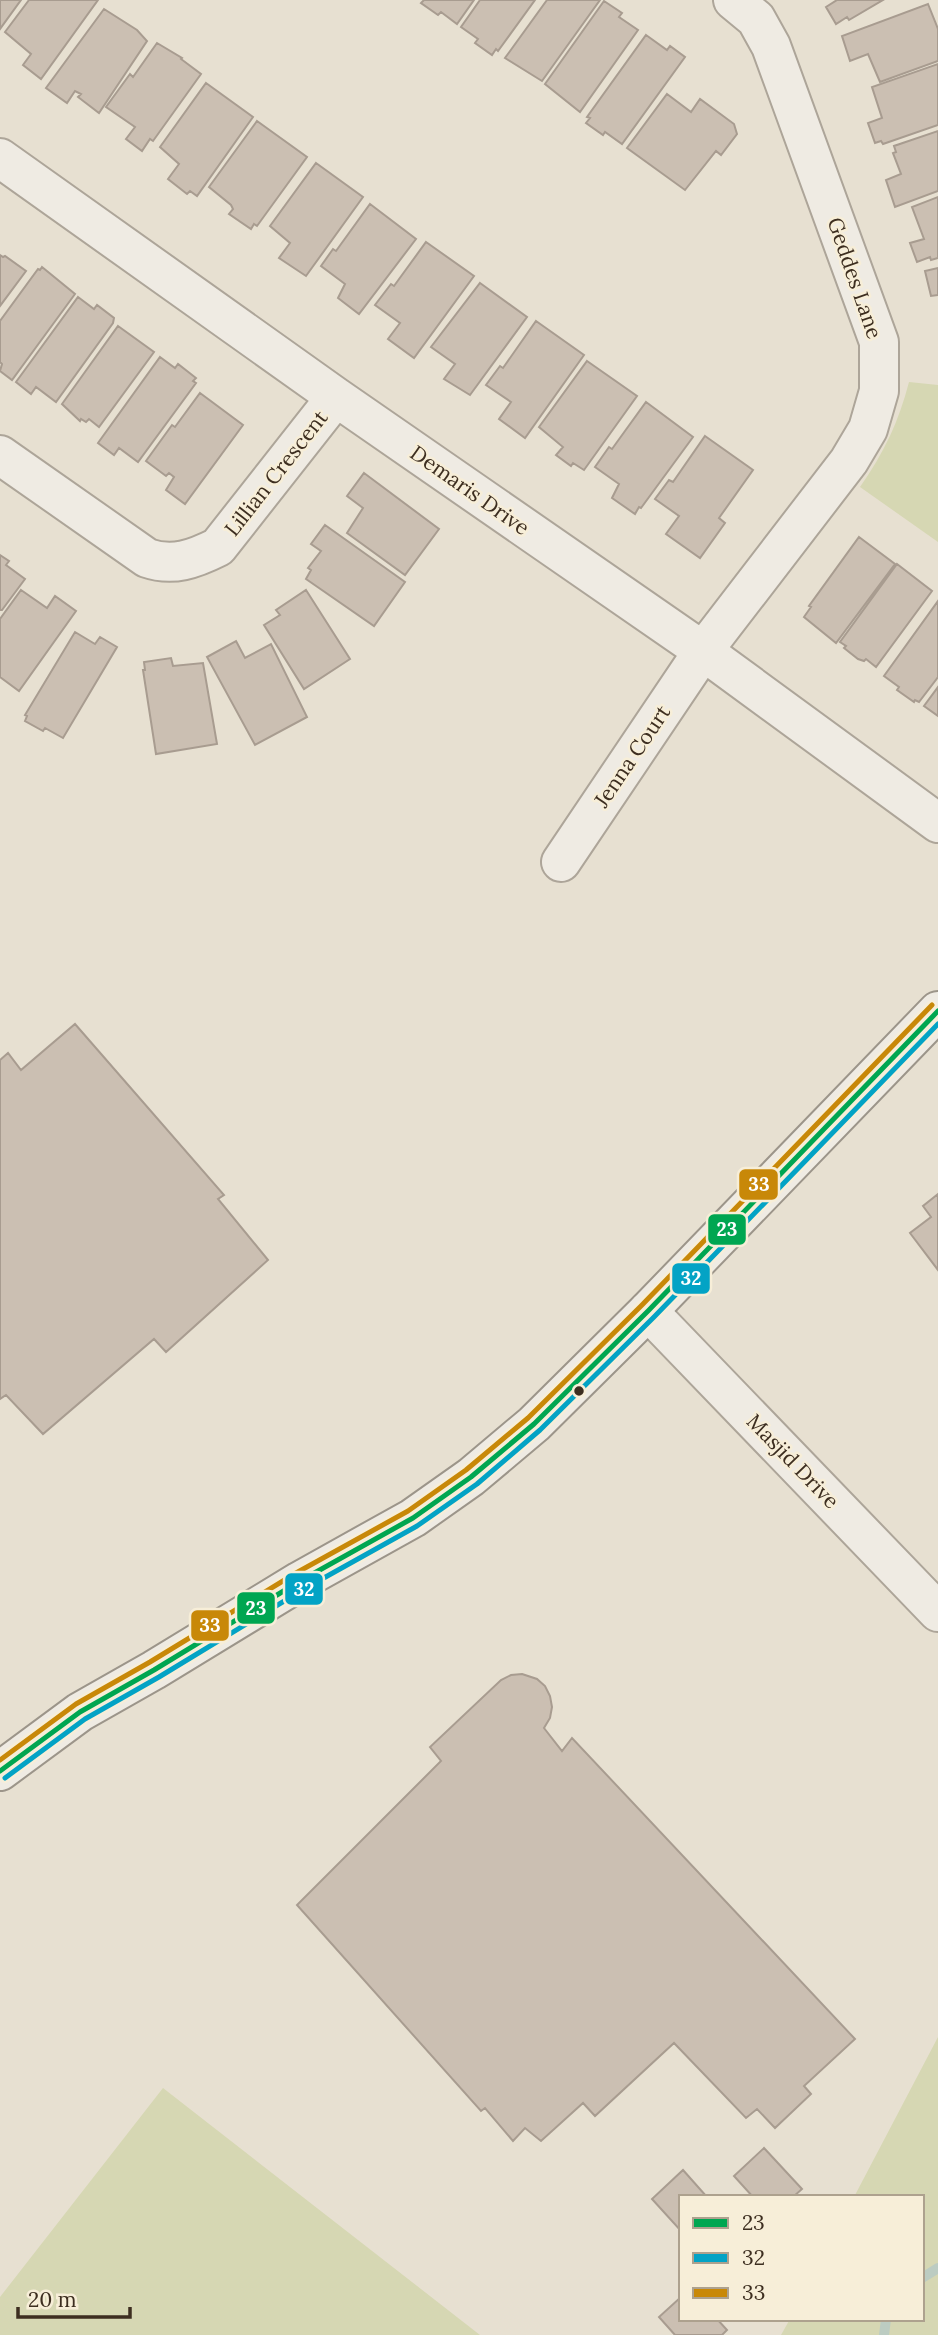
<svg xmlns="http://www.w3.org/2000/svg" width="938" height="2335" font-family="Lora,serif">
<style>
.green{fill:#d6d7b3}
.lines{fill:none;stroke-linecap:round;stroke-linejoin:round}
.stream{stroke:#bcccc2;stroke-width:10}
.building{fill:#cbbfb2;stroke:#a89c90;stroke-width:2}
.street-casing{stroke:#ada599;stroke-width:42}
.secondary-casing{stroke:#9c958a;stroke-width:42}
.street{stroke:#efebe3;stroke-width:38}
.secondary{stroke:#efebe3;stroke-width:38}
.bus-1-casing{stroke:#f7eed8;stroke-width:10}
.bus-2-casing{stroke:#f7eed8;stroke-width:10}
.bus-3-casing{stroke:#f7eed8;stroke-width:10}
.bus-1{stroke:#00a651;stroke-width:5}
.bus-2{stroke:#03a3c5;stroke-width:5}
.bus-3{stroke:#c88808;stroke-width:5}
.bus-dot{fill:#3d2e20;stroke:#f7eed8;stroke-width:2.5}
.labels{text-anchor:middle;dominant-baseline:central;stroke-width:5;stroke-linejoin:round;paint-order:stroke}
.street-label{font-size:21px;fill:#3d2e20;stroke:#f7eed8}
.line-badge{stroke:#f7eed8;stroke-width:2.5}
.badge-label{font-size:19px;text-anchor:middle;font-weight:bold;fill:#fff}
</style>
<rect width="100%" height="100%" fill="#e7e0d1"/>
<path class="green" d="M909,382L938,385V542L860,487C884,453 899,421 909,382Z
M938,2037V2335H781L790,2319H922V2197H854Z
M163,2088L480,2335H0V2297Z"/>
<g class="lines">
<path class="stream" d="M922,2278L938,2268
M884,2335L886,2319"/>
</g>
<path class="building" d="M0,0H21L0,29Z
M29,0H98L41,79L23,65L31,54L5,32Z
M424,0H474L457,24L441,12L438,15L421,3Z
M480,0H535L498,51L496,49L492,55L475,43L478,39L461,27Z
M547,0H600L542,81L505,58Z
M837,0H836H883L849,20L847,17L836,24L826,7Z
M604,1L622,13L619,17L638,30L580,112L545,84Z
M928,4L938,29V61L880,82L868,54L850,61L842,36Z
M104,9L137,30L147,41L99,113L78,97L81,94L75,91L67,103L46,88Z
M646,35L667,50L670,46L685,57L622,144L605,132L603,135L586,123L590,118L587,117Z
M157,43L182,58L181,59L201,74L153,141L150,139L142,151L126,139L135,127L106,107L130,74L133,77Z
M938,64V125L883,144L881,141L875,143L868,123L882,118L872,87Z
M206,83L253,117L197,196L190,191L187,194L168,179L179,164L160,147Z
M667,94L691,112L700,99L734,124L737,134L721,155L716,151L685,190L627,148Z
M257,121L307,157L257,226L254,224L251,229L229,214L233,209L231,205L209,187Z
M938,131V191L895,207L886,180L901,174L893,153L896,152L894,146Z
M316,163L363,197L306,276L279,258L290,243L270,226Z
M938,197V258L931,260L930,257L917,262L910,243L924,239L912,207Z
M370,204L416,239L359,314L338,298L345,284L321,266L333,249L336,251Z
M426,242L474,276L414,358L388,339L400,323L375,305L391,284L394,286Z
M0,255L3,257L5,256L26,271L0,306Z
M42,267L75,294L12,380L0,371L2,364L0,362V321L38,269L40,270Z
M938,268V295L931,296L925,271Z
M480,283L527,317L470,395L444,379L455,364L431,347Z
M78,297L94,309L97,305L114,318L113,323L56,402L36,387L31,394L16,382Z
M536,321L584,355L525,438L499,419L511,402L486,385L500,366L503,368Z
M118,326L154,352L99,427L89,419L86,422L81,419L80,421L62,404Z
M160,357L175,368L178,364L196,378L193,381L196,383L138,462L119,448L114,455L98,443Z
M587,361L637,396L584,470L573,463L571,466L556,455L563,447L539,427Z
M200,393L243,425L185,504L166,490L174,477L169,473L166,476L146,461L172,425L175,427Z
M646,402L693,437L641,508L639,507L635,514L612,498L619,484L595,467L609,447L612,449Z
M705,436L753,470L719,518L725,523L700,558L666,534L679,516L655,499L669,480L673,482Z
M364,473L439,529L405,575L347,533L363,508L347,496Z
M325,525L405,582L374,626L306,579L311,570L308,568L321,551L311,544Z
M859,537L895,564L836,643L804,617L811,607L809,606Z
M0,555L9,561L6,565L25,579L2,610H0Z
M897,564L932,591L876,667L866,659L864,661L858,659L844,648L846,646L840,642Z
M21,590L47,608L55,596L76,611L19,691L0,677V619Z
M306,590L350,659L304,689L264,625L280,615L276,610Z
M938,601V677L919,702L915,700L914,702L897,690L899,687L884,676Z
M75,632L95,644L100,637L117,647L63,738L45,728L43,731L25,721L27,716L25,715Z
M236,641L245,658L271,644L307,717L255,745L207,657Z
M171,658L173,666L203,663L217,744L156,754L143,670H145L144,662Z
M938,687V716L924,706Z
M75,1024L224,1195L218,1199L268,1260L166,1352L154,1339L43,1434L6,1395L0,1399V1060L8,1053L21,1070Z
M938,1194V1270L910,1233L931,1217L923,1206Z
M522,1674L537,1679L545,1686L550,1696L552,1707L550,1718L544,1728L562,1751L572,1738L855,2039L804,2086L811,2094L775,2128L757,2109L746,2118L674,2043L595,2116L583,2103L541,2141L525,2128L513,2141L485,2108L481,2111L297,1905L441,1761L430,1747L501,1680L511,1675Z
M764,2148L802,2189L793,2197H753L734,2176Z
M683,2170L707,2197H681V2231L652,2199Z
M681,2297V2319H717L727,2330L722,2335H675L659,2317Z"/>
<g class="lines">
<g class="street-casing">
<path id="street" d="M0,158L336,397L703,651L938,823
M0,455L147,558C173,567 194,559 218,547L336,397
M561,862L703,651L849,461L868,429L879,391V342L771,46L756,19L733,0
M648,1311L938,1612"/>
</g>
<g class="secondary-casing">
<path id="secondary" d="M0,1771L80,1712L154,1670L300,1581L413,1518L471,1477L534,1424L648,1311L938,1011"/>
</g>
<use href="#street" class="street"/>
<use href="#secondary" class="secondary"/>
<g class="bus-1-casing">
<path id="bus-1" d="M0,1771L80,1712L154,1670L300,1581L413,1518L471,1477L534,1424L648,1311L938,1011"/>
</g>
<g class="bus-2-casing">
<path id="bus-2" d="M5,1778L85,1719L159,1677L304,1589L417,1526L477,1484L540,1430L654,1317L938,1024"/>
</g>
<g class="bus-3-casing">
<path id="bus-3" d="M0,1760L76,1704L150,1662L296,1573L408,1511L466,1470L528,1418L642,1305L932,1005"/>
</g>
<use href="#bus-1" class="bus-1"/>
<use href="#bus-2" class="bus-2"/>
<use href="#bus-3" class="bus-3"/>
</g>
<circle class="bus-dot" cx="579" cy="1391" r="6"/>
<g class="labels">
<g class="street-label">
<text transform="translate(855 278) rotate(71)">Geddes Lane</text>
<text transform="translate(276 473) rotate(-52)">Lillian Crescent</text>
<text transform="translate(470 490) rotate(35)">Demaris Drive</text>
<text transform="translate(632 756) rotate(-56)">Jenna Court</text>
<text transform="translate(793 1461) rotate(46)">Masjid Drive</text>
</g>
</g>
<g class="line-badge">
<rect x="738" y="1168" width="41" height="33" rx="7" fill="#c88808"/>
<rect x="707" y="1213" width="40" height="33" rx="7" fill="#00a651"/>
<rect x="671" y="1262" width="40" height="33" rx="7" fill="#03a3c5"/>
<rect x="284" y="1572" width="40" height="34" rx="7" fill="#03a3c5"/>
<rect x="236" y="1591" width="40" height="34" rx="7" fill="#00a651"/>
<rect x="190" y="1609" width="40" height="33" rx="7" fill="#c88808"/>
</g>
<g class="badge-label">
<text x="759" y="1191">33</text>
<text x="727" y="1236">23</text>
<text x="691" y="1285">32</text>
<text x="304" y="1596">32</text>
<text x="256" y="1615">23</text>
<text x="210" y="1632">33</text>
</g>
<rect x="679" y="2195" width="245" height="126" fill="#f7eed8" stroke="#ada18e" stroke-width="2"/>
<rect x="693" y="2218" width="35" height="10" fill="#00a651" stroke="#ada18e" stroke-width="2"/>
<text x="742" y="2230" font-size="21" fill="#3d2e20">23</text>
<rect x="693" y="2253" width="35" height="10" fill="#03a3c5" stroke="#ada18e" stroke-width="2"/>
<text x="742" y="2265" font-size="21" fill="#3d2e20">32</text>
<rect x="693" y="2288" width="35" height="10" fill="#c88808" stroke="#ada18e" stroke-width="2"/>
<text x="742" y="2300" font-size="21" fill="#3d2e20">33</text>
<path d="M18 2307v10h112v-10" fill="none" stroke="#3d2e20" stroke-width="3.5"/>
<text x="28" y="2307" font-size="21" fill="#3d2e20" stroke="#f7eed8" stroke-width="5" paint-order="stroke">20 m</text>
</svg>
